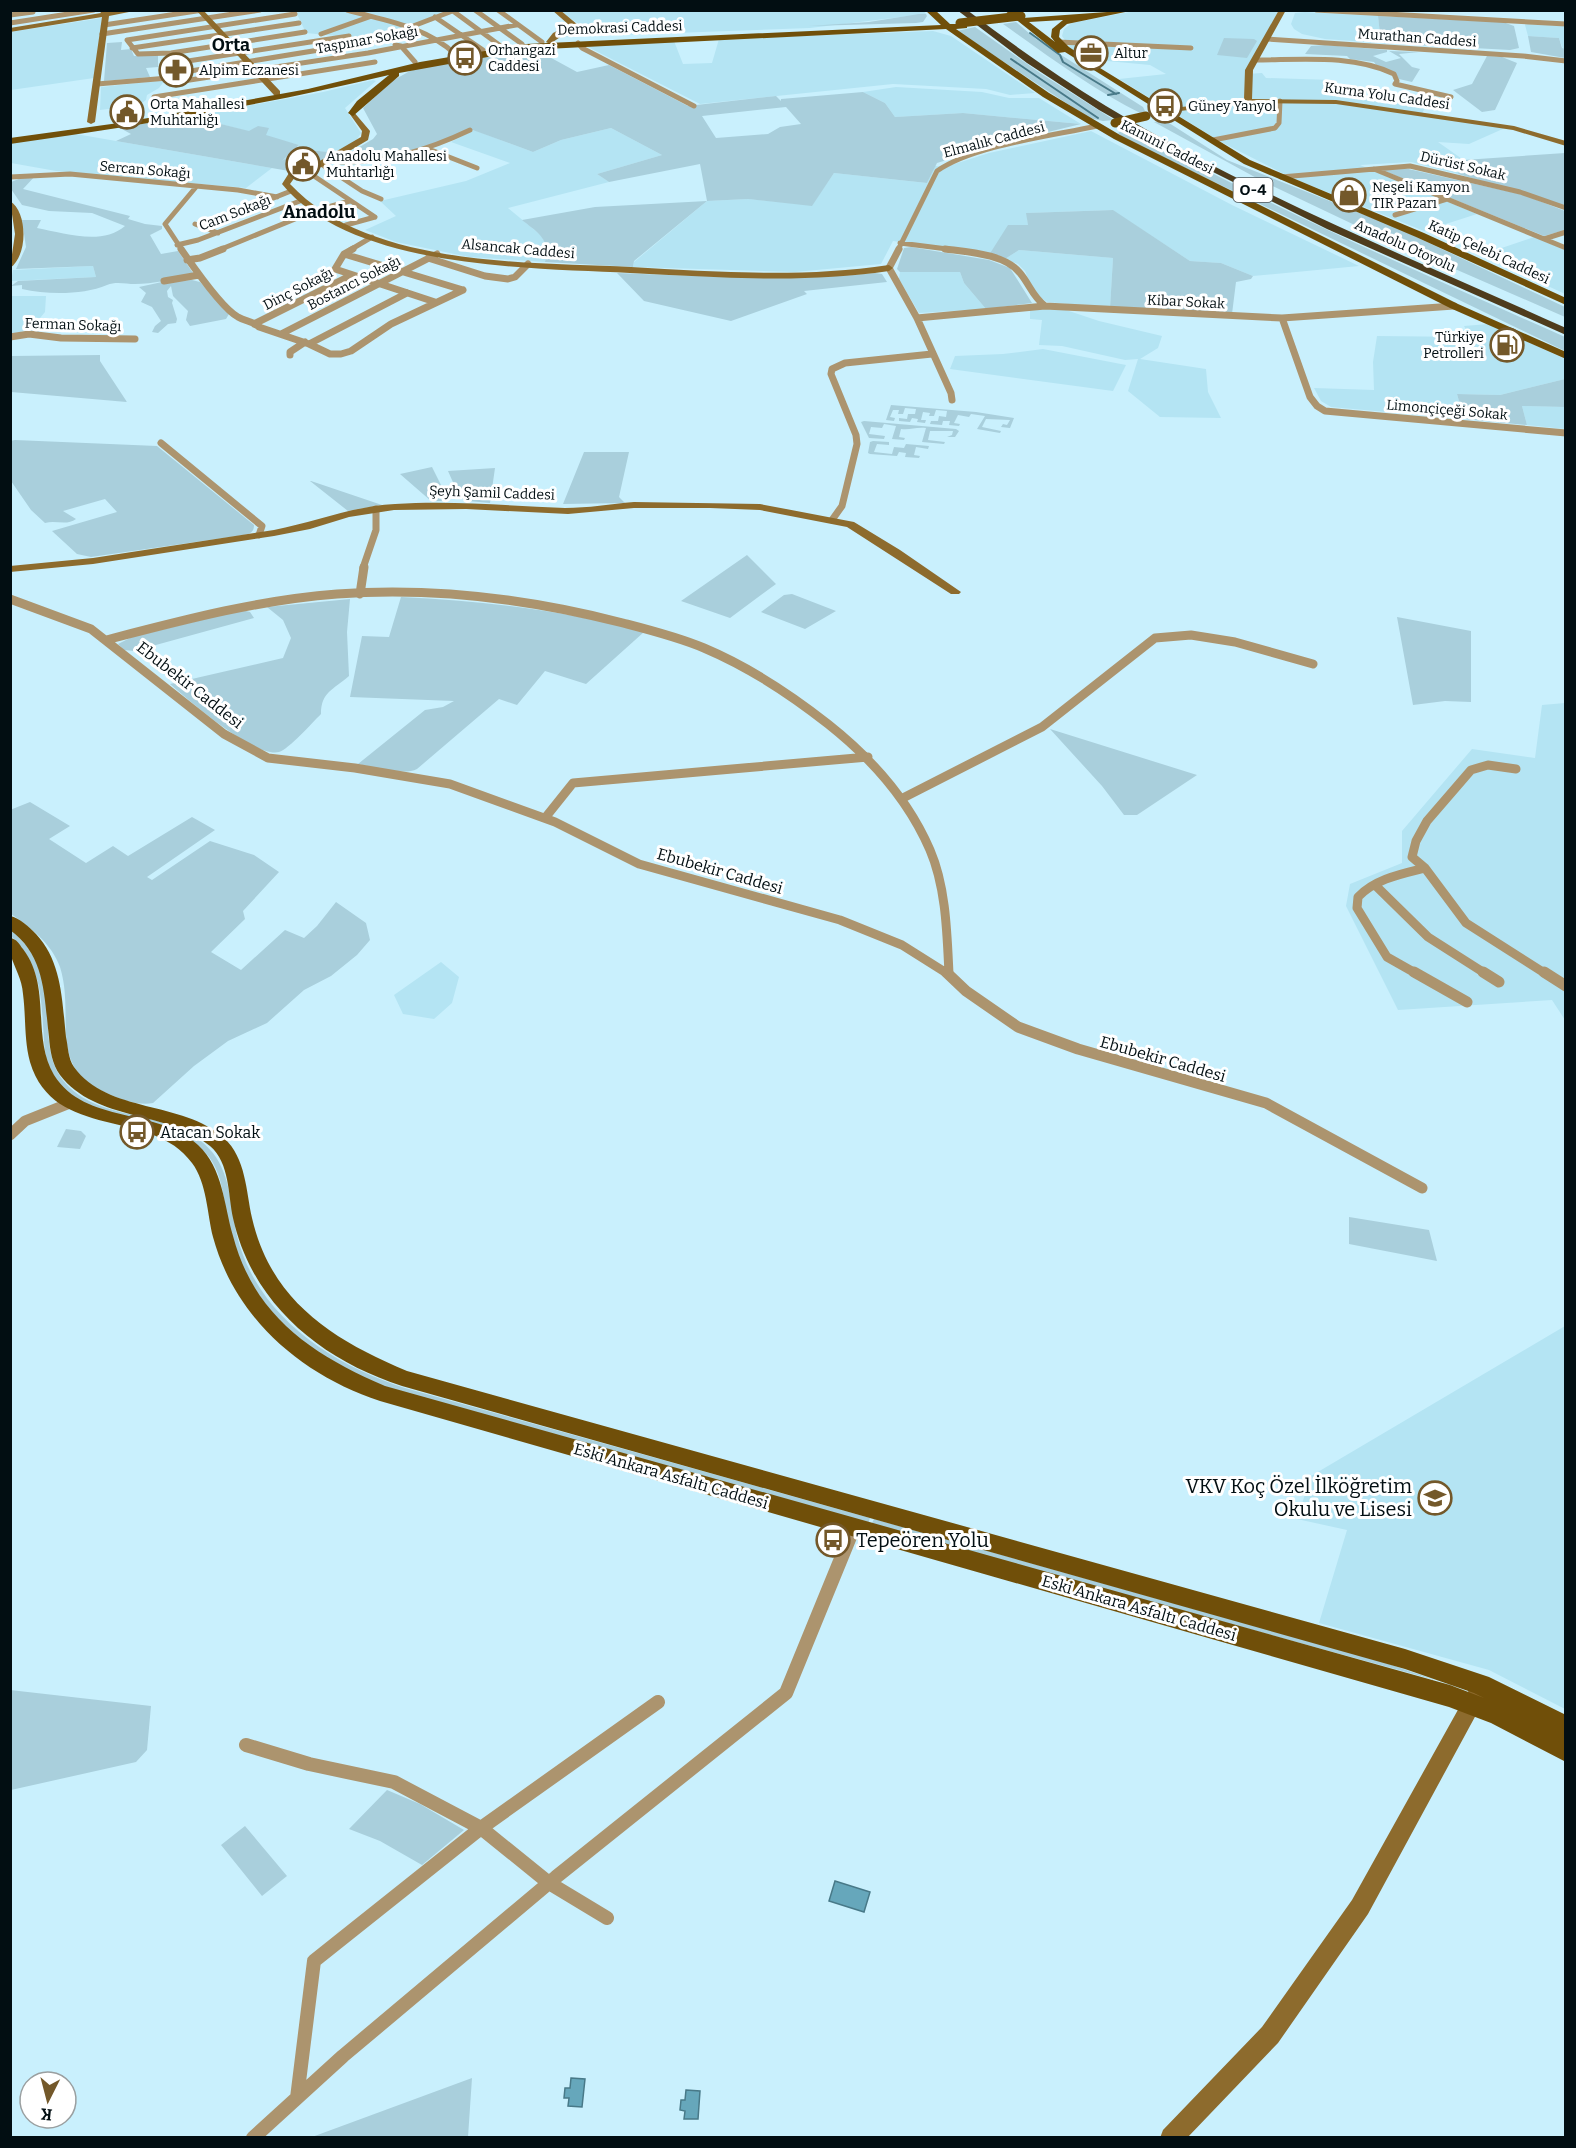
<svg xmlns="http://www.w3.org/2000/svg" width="1576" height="2148" font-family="Bitter,serif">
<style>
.built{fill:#b4e4f3}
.green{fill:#a9cfdc;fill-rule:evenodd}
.water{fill:#66a7bb;stroke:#487988;stroke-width:1.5}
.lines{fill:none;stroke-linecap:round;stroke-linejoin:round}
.stream{stroke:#487988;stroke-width:2}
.street-far4{stroke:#ac946e;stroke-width:5}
.street-far3{stroke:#ac946e;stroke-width:7}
.street-far2{stroke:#ac946e;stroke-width:9}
.street-far1{stroke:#ac946e;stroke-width:11}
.street{stroke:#ac946e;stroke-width:14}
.secondary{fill:#8d6b2d;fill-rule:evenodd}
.primary{fill:#704f09;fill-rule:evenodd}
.highway{fill:#4e3c1d;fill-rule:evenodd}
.primary-bridge{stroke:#704f09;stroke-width:9}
.labels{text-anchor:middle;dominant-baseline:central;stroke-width:6;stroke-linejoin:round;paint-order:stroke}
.far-street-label{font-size:14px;fill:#020e12;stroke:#fff}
.far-poi-label{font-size:14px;fill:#020e12;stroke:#fff;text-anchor:start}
.shield{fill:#fff;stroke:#4e5659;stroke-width:1.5}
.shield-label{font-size:15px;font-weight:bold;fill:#020e12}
.street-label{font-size:16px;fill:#020e12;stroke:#fff}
.poi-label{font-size:16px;fill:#020e12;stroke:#fff;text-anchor:start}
.far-district-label{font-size:18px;font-weight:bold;fill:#020e12;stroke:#fff}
.near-poi-label{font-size:20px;fill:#020e12;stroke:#fff;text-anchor:end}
</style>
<rect width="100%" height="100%" fill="#c9f0fd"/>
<path class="built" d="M297,10L459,11L374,42L347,37L306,33L297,14Z
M923,10L926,14L810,28L563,37L580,25L560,11Z
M1134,11H1281L1246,74L1262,73L1266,78L1332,80L1334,83L1362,90L1356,97L1425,108L1421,115L1505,128L1469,144L1438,142L1465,161L1458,174L1411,162L1360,165L1477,214L1424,231L1292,178L1221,142L1119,79L1166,74L1150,65L1086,59L1072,50L1062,36L1064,29L1072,23Z
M1305,12L1378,16L1381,43L1325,39L1302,34L1294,29L1291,24L1295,13Z
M102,18L94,78L11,90L10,32Z
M1528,24L1565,26V49H1563L1559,38L1528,36L1525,25Z
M933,31L951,36L1035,93L1010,95L986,89L893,84L700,104L588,47L592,44L674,41L683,64L712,63L719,39Z
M165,80L159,88L147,95L146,100L139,105L100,110L101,87Z
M373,80L376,81L345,108L361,133L356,141L339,153L298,149L299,145L217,123L212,125L195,120L188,123L171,120L323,92Z
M896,87L982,92L1009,98H1039L1081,124L963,113L895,117L885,103L863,92Z
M611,128L662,155L597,174L609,182L508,208L543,237L548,251L545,262L469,257L396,242L365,230L396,216L380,201L466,181L510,163L451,142L474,130L533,152L561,140Z
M1091,131L1232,205L1359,266L1253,276L1221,263L1190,261L1112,210L1027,213L1028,225L989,255L893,241L881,264L795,272L633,267L634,262L707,201L748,199L812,205L834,173L927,183L935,166L945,167L989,153Z
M70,133L272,168L246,188L56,171L11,163V142Z
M1534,237L1565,250V294L1481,255Z
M1019,250L1113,258L1110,308L1047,302L1034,293L1025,271L1018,264L1005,259Z
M93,266L96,277L11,281L13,270Z
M900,272H960L964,283L986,309L919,313L899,279Z
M10,296H46L45,312L35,324L17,334H11Z
M1030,308H1060L1099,321L1162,336L1158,348L1140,359L1206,369L1208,392L1221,418L1160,417L1128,391L1138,359L1125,360L1062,346L1039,345L1042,320L1030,319Z
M1488,324L1565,359V379L1500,395L1457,394L1464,419L1331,407L1321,401L1314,388L1374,390L1373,362L1377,336L1470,337L1464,326Z
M1043,349L1126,365L1113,391L950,369L955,356L1003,354Z
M1522,406L1565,407V429L1527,425Z
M1565,703V1020L1552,1000L1398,1010L1346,906L1350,884L1402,863V831L1472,749L1535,758L1542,705Z
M441,962L459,977L452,1003L434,1019L403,1014L394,995Z
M1565,1326V1709L1489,1670L1319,1623L1347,1530L1297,1519L1311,1476Z"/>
<path class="green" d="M919,14H926L927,16L923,22L916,23L809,26L869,22Z
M1378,16L1503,22L1514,26L1519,48L1510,50L1381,43Z
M1016,22L1036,39L1143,107L1145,111L1142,114C1092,89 1048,56 1003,24Z
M975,27L1040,73L1114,120L1103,121L1089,118L957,31Z
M1528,36L1559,38L1562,48L1565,49V58L1531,52Z
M1224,38L1254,39L1257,41L1247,58L1217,55Z
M122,42L121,50L131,49L134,56L158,55V67L146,68L150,77L104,81L107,43Z
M1325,45L1387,50V52L1373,56L1386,62L1401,58L1389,51L1419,52L1399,54L1412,67L1420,69L1412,82L1399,79L1396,74L1376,65L1374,62L1350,59L1347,56L1305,54L1311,46Z
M533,48L577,72L609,65L688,106L776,96L781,101V99L863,92L885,103L895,117L963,113L1081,124L995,145L937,163L927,183L834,173L812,206L748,199L707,201L634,261L633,267L545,262C551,239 538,233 522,220L595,207L707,201L700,164L609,182L597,174L662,155L611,128L561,140L533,152L470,129C434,146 379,166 339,159L373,139L377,134L363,108L392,81L410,71L425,66ZM786,107L801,124L780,127L768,134L716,138L702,116Z
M1487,56L1502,57L1517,63L1495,110L1482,112L1453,90L1472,84Z
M180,117L172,120L186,123L195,120L212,125L217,123L249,131L258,126L269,128L266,135L299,145L282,161L298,149L339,153L318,164L295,172L116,141L131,134L120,128Z
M1154,122L1169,123L1227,160L1395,227L1565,307V317L1361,228L1262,181Z
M1127,127C1268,207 1417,271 1565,337V351L1123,138L1118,133Z
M1565,153V206L1458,174L1464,160Z
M1404,168L1524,195L1565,211V230L1544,236L1382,170Z
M36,175L23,189L130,216L128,219L145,224L162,226V229L150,235L161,254L178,251L193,273L190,276C172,279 153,284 135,284C126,284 116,281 107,285C83,295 48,295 22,289V285L11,286L18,281L96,277L93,266L16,269L26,247L22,220H41L37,228C64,233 102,246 125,226L92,213L49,211L22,205L11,189V182L24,177Z
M1113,210L1190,261L1221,263L1253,276L1251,279L1236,282L1232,314L1110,308L1113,258L1019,250L1005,259L989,255L1008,225H1028L1026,213Z
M911,247L989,260L1010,268L1032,303L986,309L964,283L960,272H900L897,269L904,248Z
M617,273C704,276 789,282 875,273L882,274L887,282L804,291L807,294L731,321L644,301Z
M192,280L200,282L229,314L226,319L190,326L186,320L188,311L173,296L171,286L167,291L168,297L173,300L172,303L177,319L176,323L168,324L158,333L152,332L155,326L161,321L152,307L141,302L146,293L139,287L162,282Z
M100,355V361L127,402L11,392V356Z
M1565,379V407L1522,406L1527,425L1464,419L1457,394L1500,395Z
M891,405L976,412L1014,418L1010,428L1001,427L1003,424L1007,425L1010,420L986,419L982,427L1001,431L1000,433L977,429L985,416L971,414L969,417L958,415L954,423L960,424L959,426L949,425L950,421H943L942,425L930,424L931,421H938L939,416L946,417L947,411L936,410L934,416H929L930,413L923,412L921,420H926L925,423L917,422L918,419L912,418L910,422L899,421V418L907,419L908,414H915L916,409L905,408L903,414H898L899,410H893L890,417L895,418L894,421L886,420Z
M864,421L956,429L959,431L955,437H947L952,435L953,431H930L928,440L945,442L944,444L922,442L926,428C915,427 911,430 901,429L899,437L905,438L904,440L892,439L896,426L884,424L882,428L871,427L869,434L885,436L884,439L869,438L861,422Z
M15,440L157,446L254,525C254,532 250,534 244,535L91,557L77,554L52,531L117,512L105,499L63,511L76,519C67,526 56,520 45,523L31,510L11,481L10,441Z
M873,441L889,442V445L877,444L874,452L892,454L894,447L904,448L906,444L929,446L928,449L916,447L914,455L920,456L919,458L905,457L906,453L899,452L897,456L870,454L868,453L870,442Z
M584,452H629L619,497L625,503L563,504Z
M432,467L448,499L444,501H431L400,474Z
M495,468L490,503L468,501L460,498L448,471Z
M310,481H311L382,505L348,511Z
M747,555L776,584L730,618L681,601Z
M792,594L836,611L805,629L761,612L784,595Z
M401,597C484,601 564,610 644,632L586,684L545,671L517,705L499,699L417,769C404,776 372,767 358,764L425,710L443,707L454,701L350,697L362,636L389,637Z
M350,599L347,632L349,676C333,690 321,692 321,714C312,723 289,749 279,752C254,758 190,701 170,684L283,658L291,638L283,620L267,607Z
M242,610L250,612L254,618L134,651L124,650L118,644L132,637Z
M1397,617L1471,631V702L1445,701L1413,705Z
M1050,729L1197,775L1137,815H1124L1102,786Z
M30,802L70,826L49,839L86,863L113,846L128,856L192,817L215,830L147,877L152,880L210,841L254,855L279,872L243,911L245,919L211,952L241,970L285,930L304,938L317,926L336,902L366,923L370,940L357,955L331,976L304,990L267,1023L228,1041L194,1066L153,1103C140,1106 121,1100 109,1094C45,1068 76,1019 60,967C52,944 30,927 11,914L10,810Z
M10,929C23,941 37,955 43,972C53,1006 40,1049 62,1079C99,1127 175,1105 213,1153C231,1176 231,1209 237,1236C257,1316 331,1364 405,1388L870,1518L868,1524L384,1387C365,1378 343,1371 326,1360C284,1331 248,1291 232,1242C223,1213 227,1169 201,1149C193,1143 180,1141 171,1137C133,1123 81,1112 55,1079C46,1068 45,1053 44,1040C41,999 43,967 11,936Z
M66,1129L81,1131L86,1136L80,1149L57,1147Z
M1349,1217L1429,1230L1437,1261L1349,1244Z
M874,1519L1383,1662L1435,1680L871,1525Z
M10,1690L151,1706L147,1750L136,1762L11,1790Z
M387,1790L420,1804L464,1830L422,1865L380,1841L349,1829Z
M245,1826L287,1876L262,1896L221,1845Z
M472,2078L468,2137H312Z"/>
<path class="water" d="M835,1881L870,1892L864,1912L829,1901Z
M571,2078L585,2079L582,2107L568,2106L569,2098H564L565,2088H570Z
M686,2090L700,2091L698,2119H684L685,2111L680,2110L681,2100H685Z"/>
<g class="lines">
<path class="stream" d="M1030,33L1060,55L1063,62L1116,94
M1011,59L1098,118
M1108,95L1119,93"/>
<path class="street-far4" d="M347,10C386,21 425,26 455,54
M475,10L522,44
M498,10L542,42
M1316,10L1566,24
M453,11L502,47
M295,14L127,40L138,54L171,53L305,32
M10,15L33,12
M435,17L483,50
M10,23L94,10
M104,25L203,10
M102,34L260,10
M321,34L369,17
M1267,39L1523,56L1566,61
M1058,42L1191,48
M578,43L582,48L694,106
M395,45L401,46L415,62
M132,48L299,23
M1255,60C1300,60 1352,54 1394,74L1397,81L1395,84L1451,97
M162,65L349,36
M166,75L374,41L455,10
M170,83L368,53L516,25
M97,84L168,78
M154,97L375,62
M1213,140L1275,128L1279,123L1280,101
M426,148L477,168
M328,161C378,166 426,151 470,130
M321,164L362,191L381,199
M1374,169L1566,248
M305,170L375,217
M10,177L70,174L238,190L277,197
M1281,177L1410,166L1520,192L1566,208
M1395,215L1447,199
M226,217L291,191
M195,224L218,233
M346,225L375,217
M1544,239L1566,232
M900,243L955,250
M177,245L198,240L300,201
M182,250L165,224L196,187
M219,250L317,210L350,201
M350,250L372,237
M898,250L937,171C974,145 1052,136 1097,126"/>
<path class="street-far3" d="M181,249C192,265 223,309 238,317C246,322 252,320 259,327L309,344L330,354H341L351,351L391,324L463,290
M353,249L344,254L335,269L435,302
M899,249L889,268L917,318L951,393L952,400
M945,249C968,252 1005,254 1020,273C1030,285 1032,296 1045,306
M344,254L463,290
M428,258L485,276L508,279L515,277L528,264
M187,260L200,258L223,249
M164,281L199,275
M917,318L1045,306L1282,318L1454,306
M1282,318L1310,397L1317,406L1325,411L1566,433
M254,324L352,275
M281,334L437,254
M10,337L29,334L61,338L135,339
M309,344L407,293
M290,355V352L305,342
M161,443L262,526L259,535
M832,520L842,506L857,444L856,435L831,374L832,369L845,363L932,354
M363,568L376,530V509"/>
<path class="street-far2" d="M360,594L364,567
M10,599L91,629L224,734L268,758L355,768L450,784L555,822L639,864L840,920L902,945L948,974
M106,640C183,620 258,600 337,594C433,587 530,599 623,623C650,630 678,637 704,648C749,667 790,694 828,724C871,758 908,799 930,850C946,887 947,933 949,974
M1516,769L1488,765L1471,770L1427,821L1416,841L1412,857L1425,868L1466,923L1546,974
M901,799L1042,727L1155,638L1191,635L1235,642L1313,664
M545,818L573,783L868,757
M1375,885L1428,937L1486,974
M1417,974L1387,957L1357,908L1358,897C1375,879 1401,874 1425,868"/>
<path class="street-far1" d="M946,972L966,991L1018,1027L1078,1049L1266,1103L1422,1188
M1414,972L1467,1002
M1483,972L1499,982
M1544,972L1566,986
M10,1135L25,1121L70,1103"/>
<path class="street" d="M246,1745L309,1764L394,1782L481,1828L549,1883L607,1918
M297,2098L314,1961L481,1828L658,1702
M253,2138L343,2056L556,1877L786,1693L854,1527"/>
<path class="secondary" d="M99,10L108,12L139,10L109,16L95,122L91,124L87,122L102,17L10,32V28L101,13Z
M196,10H203L280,91V95H274Z
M552,10H560L578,25L550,44L546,42L553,33L569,25Z
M1279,10H1286L1253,70L1252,99L1336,100L1514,126L1566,141V146L1513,130L1336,104L1248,103L1163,113L1162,111L1166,109L1244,99L1245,70Z
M353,111L370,131L368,140L324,166L295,177L290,184C368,267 526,262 631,267C718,272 802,278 889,265L893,268L889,271C802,284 717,277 630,273C530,268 351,269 282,184L289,173L318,162L361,137L362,131L349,113Z
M10,201C28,212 28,256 10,268L15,234Z
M634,502L760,504L854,522L900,550L961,592L959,594H951L847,527L760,510L710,508H634L568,514L466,509L394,510L349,517L310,529L274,536L93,564L10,572V566L93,558L274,530C315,522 353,506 395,504C452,500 509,506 565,508C588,508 611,504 634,502Z
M1476,1687L1483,1690L1486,1696L1483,1702L1368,1914L1278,2043L1187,2138H1160L1163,2130L1262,2027L1352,1900L1469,1690Z"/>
<path class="primary" d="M925,10H935L950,24H967V28L956,29L1049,93L1120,135L1458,304L1566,352V359L1450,308L1114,139L1043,97L946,29L526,50L399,73V76L353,116L348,113L357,101L389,75C264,105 138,126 10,144V138L126,122L308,89L420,62L526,44L941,25Z
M1004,10H1014L1023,18L1135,10L1067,24L1060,30L1059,37L1069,47L1100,68L1250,160L1424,233L1566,298V305L1416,237L1244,164L1065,52L1058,53ZM1063,20L1052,29L1051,37L1055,42L1029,22Z
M10,916C20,918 29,927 36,934C62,962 62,1000 66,1037C68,1046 68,1059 74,1067C108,1114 182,1100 224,1138C246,1158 246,1191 252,1218C271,1301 333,1340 407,1371L1405,1649L1489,1677L1566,1715V1738L1563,1737L1566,1738V1762L1491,1723L1449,1707L380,1401C301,1375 235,1318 213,1237C207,1213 207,1183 192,1163C152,1107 54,1142 30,1062C24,1040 26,1017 23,994C22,979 15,969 11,956C9,951 10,943 10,938C17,939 19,944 23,949C52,987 31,1036 54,1075C85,1125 158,1107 198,1145C223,1168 224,1205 233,1236C254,1316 313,1355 385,1386L1450,1685L1484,1698L1474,1693L1405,1669L402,1386C321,1360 252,1304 233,1218C228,1195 230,1163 210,1146C167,1110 96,1122 60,1075C52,1064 50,1050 49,1037C44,997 46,956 10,930Z"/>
<path class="highway" d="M957,10H967C1012,44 1058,77 1106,106C1252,194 1411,258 1566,328V335L1327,229L1173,152L1099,110L1027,63Z"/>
<path class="primary-bridge" d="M960,23L1021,16
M1115,123L1146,116"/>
</g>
<defs>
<g id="office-ring" transform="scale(1.725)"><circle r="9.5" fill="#fff" stroke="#73582a" stroke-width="1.5"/><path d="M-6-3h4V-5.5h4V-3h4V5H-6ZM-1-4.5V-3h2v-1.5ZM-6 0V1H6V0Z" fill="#73582a"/></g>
<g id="bus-ring" transform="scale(1.725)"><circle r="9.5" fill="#fff" stroke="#73582a" stroke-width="1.5"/><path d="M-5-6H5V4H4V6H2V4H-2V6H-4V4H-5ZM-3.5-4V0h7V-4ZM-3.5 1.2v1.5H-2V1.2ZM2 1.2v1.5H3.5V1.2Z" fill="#73582a"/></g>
<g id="pharmacy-ring" transform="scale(1.725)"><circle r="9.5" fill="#fff" stroke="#73582a" stroke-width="1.5"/><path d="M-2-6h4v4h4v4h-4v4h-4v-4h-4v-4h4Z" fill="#73582a"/></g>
<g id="civic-ring" transform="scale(1.725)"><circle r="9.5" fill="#fff" stroke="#73582a" stroke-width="1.5"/><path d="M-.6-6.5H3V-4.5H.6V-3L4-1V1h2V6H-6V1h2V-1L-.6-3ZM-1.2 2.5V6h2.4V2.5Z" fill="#73582a"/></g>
<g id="shop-ring" transform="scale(1.725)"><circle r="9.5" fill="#fff" stroke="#73582a" stroke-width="1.5"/><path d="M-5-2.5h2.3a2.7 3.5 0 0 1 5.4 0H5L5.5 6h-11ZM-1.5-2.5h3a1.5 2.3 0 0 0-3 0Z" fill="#73582a"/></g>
<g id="fuel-ring" transform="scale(1.725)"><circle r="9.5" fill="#fff" stroke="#73582a" stroke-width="1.5"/><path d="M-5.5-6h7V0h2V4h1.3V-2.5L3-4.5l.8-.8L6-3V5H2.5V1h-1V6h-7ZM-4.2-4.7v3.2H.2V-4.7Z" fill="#73582a"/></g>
<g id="school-ring" transform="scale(1.725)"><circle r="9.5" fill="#fff" stroke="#73582a" stroke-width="1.5"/><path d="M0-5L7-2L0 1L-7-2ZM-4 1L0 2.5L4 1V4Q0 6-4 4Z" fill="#73582a"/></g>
</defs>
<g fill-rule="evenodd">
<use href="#office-ring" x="1091" y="53"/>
<use href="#bus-ring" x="465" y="58"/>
<use href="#pharmacy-ring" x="176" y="70"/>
<use href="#bus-ring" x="1165" y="106"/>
<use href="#civic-ring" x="127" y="112"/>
<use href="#civic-ring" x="303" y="164"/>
<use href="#shop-ring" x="1349" y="195"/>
<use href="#fuel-ring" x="1507" y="345"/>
<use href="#bus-ring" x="137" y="1132"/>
<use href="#school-ring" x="1435" y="1498"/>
<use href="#bus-ring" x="833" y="1540"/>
</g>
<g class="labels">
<g class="far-street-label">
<text transform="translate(620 28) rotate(-2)">Demokrasi Caddesi</text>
<text transform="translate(1417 38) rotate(4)">Murathan Caddesi</text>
<text transform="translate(367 40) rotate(-10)">Taşpınar Sokağı</text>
<text transform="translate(1387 96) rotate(8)">Kurna Yolu Caddesi</text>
<text transform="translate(994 140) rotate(-15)">Elmalık Caddesi</text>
<text transform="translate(1167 147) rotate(27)">Kanuni Caddesi</text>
<text transform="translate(1463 166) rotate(13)">Dürüst Sokak</text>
<text transform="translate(145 170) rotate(5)">Sercan Sokağı</text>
<text transform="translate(235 213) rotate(-21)">Cam Sokağı</text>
<text transform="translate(1405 246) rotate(24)">Anadolu Otoyolu</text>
<text transform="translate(518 249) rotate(5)">Alsancak Caddesi</text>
<text transform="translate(1489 252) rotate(25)">Katip Çelebi Caddesi</text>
<text transform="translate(354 283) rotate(-27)">Bostancı Sokağı</text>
<text transform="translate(298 289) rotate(-27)">Dinç Sokağı</text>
<text transform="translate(1186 302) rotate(3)">Kibar Sokak</text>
<text transform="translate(73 325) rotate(2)">Ferman Sokağı</text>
<text transform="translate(1447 410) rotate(5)">Limonçiçeği Sokak</text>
<text transform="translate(492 493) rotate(2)">Şeyh Şamil Caddesi</text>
</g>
<g class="far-poi-label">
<text x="488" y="50">Orhangazi<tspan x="488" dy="16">Caddesi</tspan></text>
<text x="1114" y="53">Altur</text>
<text x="199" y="70">Alpim Eczanesi</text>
<text x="150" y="104">Orta Mahallesi<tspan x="150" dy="16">Muhtarlığı</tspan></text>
<text x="1188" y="106">Güney Yanyol</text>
<text x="326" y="156">Anadolu Mahallesi<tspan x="326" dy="16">Muhtarlığı</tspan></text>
<text x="1372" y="187">Neşeli Kamyon<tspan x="1372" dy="16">TIR Pazarı</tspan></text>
<text x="1484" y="337" text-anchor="end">Türkiye<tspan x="1484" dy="16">Petrolleri</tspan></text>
</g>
<rect class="shield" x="1233.5" y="178" width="39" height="24" rx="4.5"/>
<g class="shield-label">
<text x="1253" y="190">O-4</text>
</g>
<g class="street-label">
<text transform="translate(190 685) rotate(38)">Ebubekir Caddesi</text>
<text transform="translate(720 871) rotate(16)">Ebubekir Caddesi</text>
<text transform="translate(1163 1059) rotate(16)">Ebubekir Caddesi</text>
<text transform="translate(671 1476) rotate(16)">Eski Ankara Asfaltı Caddesi</text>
<text transform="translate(1139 1608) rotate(16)">Eski Ankara Asfaltı Caddesi</text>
</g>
<g class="poi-label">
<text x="160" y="1132">Atacan Sokak</text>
</g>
<g class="far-district-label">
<text x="231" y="45">Orta</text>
<text x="319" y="212">Anadolu</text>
</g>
<g class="near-poi-label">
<text x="1412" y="1486">VKV Koç Özel İlköğretim<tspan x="1412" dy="23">Okulu ve Lisesi</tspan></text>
<text x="856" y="1540" text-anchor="start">Tepeören Yolu</text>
</g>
</g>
<rect width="1576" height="2148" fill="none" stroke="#020e12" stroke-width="24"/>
<g transform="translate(48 2100) rotate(186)"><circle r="28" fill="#ffffff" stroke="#9a9fa0" stroke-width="1.5"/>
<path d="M0-4.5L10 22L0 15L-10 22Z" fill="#73582a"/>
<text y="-9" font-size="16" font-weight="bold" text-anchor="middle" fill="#020e12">K</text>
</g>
</svg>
